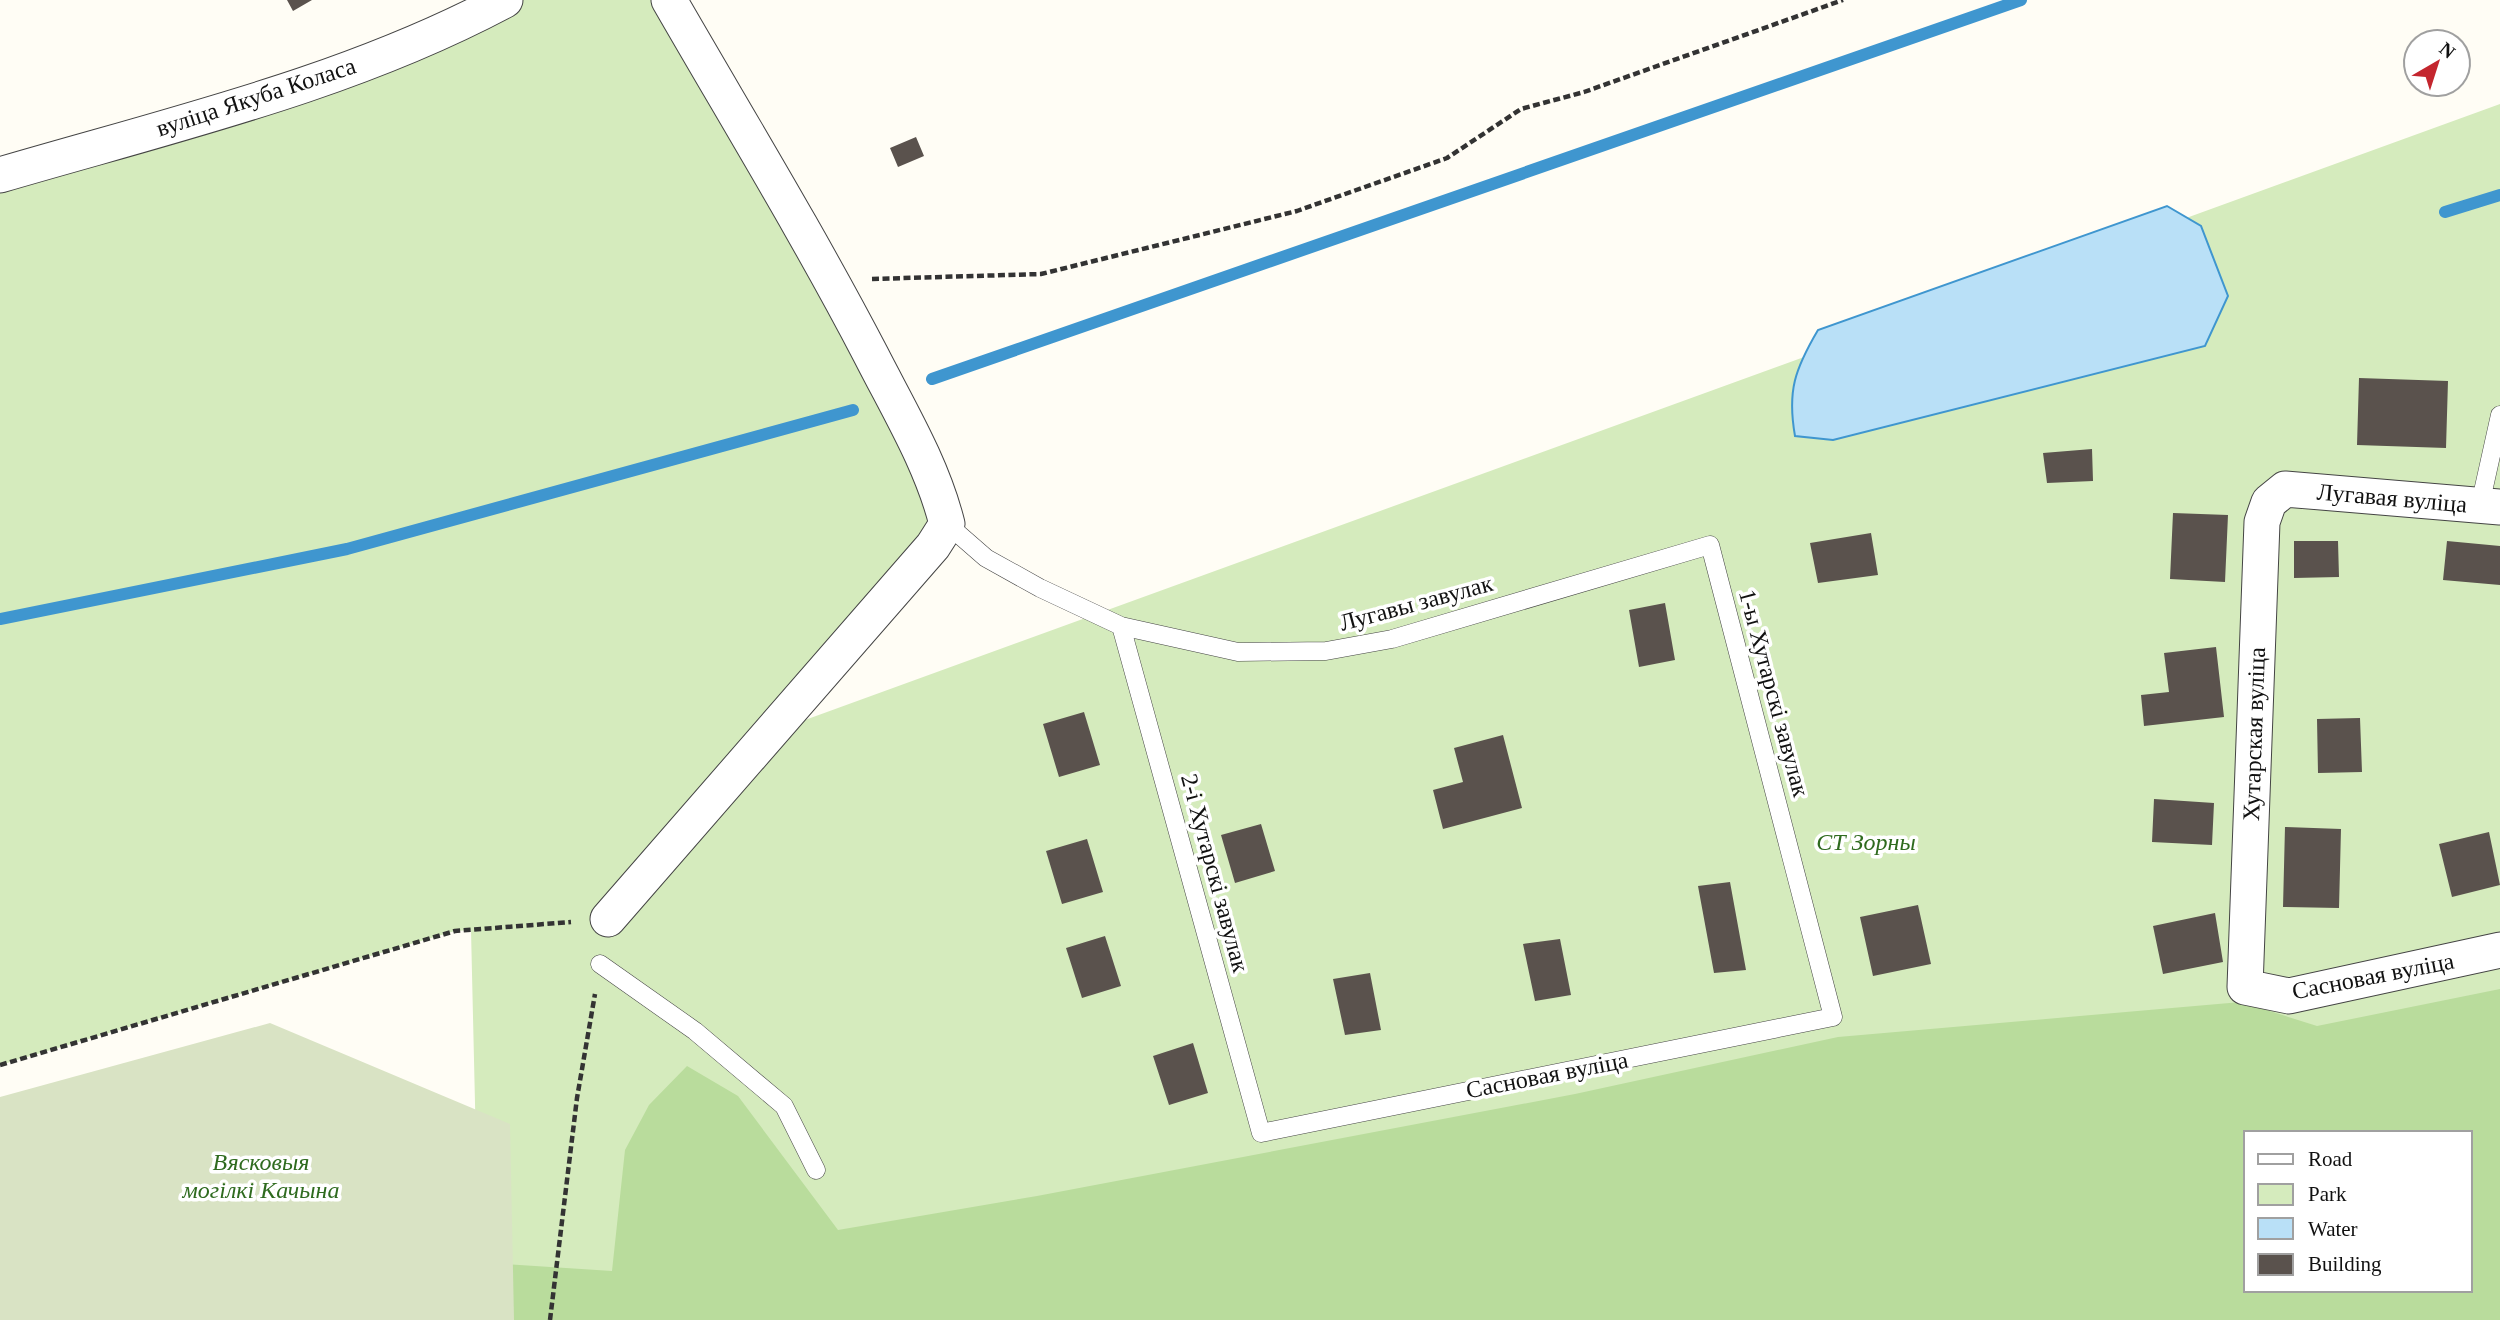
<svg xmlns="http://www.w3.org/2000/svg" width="2500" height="1320" font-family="'Times New Roman',serif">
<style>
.green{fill:#d5ebbd;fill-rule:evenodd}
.forest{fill:#b9dc9c;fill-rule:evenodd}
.cemetery{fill:#d9e3c4}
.water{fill:#b9e0f7;stroke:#3f96cf;stroke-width:2}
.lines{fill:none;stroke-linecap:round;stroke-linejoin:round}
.stream{stroke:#3f96cf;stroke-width:12}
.building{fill:#5a524d}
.lane-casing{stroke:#444;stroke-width:19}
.street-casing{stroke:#444;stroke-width:37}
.path{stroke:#333;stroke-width:4.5;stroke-dasharray:7 3.5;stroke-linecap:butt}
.lane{stroke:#fff;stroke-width:18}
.street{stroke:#fff;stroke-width:35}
.labels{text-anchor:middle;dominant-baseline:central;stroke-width:7;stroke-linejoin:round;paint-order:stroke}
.street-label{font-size:24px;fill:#111;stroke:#fff}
.park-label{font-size:24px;font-style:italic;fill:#2f6b1f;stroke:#fff}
</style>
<rect width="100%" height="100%" fill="#fffdf5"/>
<path class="green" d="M505,0H669L947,524L772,732L2500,104V1320H480L471,930L455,931L0,1065V172ZM2246,1133H2470V1290H2246Z"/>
<path class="forest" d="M2500,989V1320H0V1137L471,1262L612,1271L625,1150L649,1105L687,1066L738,1096L838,1230L1037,1196L1575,1094L1838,1037L2241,1002L2317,1026ZM2246,1133H2470V1290H2246Z"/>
<path class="cemetery" d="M270,1023L510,1124L514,1320H0V1097Z"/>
<path class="water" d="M2167,206L2201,226L2228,296L2205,346L1833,440L1795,436C1787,391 1795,369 1818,330Z"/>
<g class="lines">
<path class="stream" d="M2445,212L2500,195
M932,379L2021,0
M0,619L347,549L853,410"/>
</g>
<path class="building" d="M287,0H312L293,11Z
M916,137L924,156L898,167L890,148Z
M2359,378L2448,381L2446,448L2357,445Z
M2092,449L2093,481L2047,483L2043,453Z
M2173,513L2228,515L2225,582L2170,579Z
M1871,533L1878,575L1818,583L1810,543Z
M2294,541H2338L2339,577L2294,578Z
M2447,541L2500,546V585L2443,580Z
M1665,603L1675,660L1639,667L1629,610Z
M2216,647L2224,717L2144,726L2141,695L2169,692L2164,653Z
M1084,712L1100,765L1059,777L1043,724Z
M2360,718L2362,772L2318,773L2317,719Z
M1503,735L1522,808L1443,829L1433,790L1463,782L1454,748Z
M2154,799L2214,803L2212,845L2152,842Z
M1261,824L1275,871L1235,883L1221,835Z
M2285,827L2341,829L2339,908L2283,907Z
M2489,832L2500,885L2452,897L2439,844Z
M1087,839L1103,892L1062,904L1046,851Z
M1730,882L1746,970L1714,973L1698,886Z
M1918,905L1931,964L1873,976L1860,917Z
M2215,913L2223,962L2163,974L2153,926Z
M1105,936L1121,986L1082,998L1066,948Z
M1560,939L1571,995L1535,1001L1523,944Z
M1370,973L1381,1030L1345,1035L1333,979Z
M1193,1043L1208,1093L1169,1105L1153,1056Z"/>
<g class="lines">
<g class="lane-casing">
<path id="lane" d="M2480,505L2500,415
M947,524L986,558L1040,588L1121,626L1238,652L1326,651L1392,639L1710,545L1833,1017L1261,1133L1121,626
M600,964L695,1031L784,1106L816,1170"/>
</g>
<g class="street-casing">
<path id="street" d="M0,175C170,125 348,84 505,0
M2500,507L2285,489L2269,502L2262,522L2245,987L2289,996L2500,950
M608,919L933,546L947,524C932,464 899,410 871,355C808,234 737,118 669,0"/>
</g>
<path class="path" d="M872,279L1041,274L1297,211L1447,158L1521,109L1584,92L1843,0
M0,1065L455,931L571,922
M550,1320L577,1098L595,994"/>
<use href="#lane" class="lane"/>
<use href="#street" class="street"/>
</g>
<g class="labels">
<g class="street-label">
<text transform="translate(256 97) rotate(-18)">вуліца Якуба Коласа</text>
<text transform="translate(2392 498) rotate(5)">Лугавая вуліца</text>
<text transform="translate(1416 603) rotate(-15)">Лугавы завулак</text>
<text transform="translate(1774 693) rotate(75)">1-ы Хутарскі завулак</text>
<text transform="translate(2254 734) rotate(-88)">Хутарская вуліца</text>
<text transform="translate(1215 873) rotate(75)">2-і Хутарскі завулак</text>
<text transform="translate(2373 976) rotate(-11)">Сасновая вуліца</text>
<text transform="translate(1547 1075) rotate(-11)">Сасновая вуліца</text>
</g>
<g class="park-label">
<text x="1866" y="842">СТ Зорны</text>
<text x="261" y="1162">Вясковыя<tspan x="261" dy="28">могілкі Качына</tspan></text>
</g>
</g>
<rect x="2244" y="1131" width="228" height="161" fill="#ffffff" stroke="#a0a0a0" stroke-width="2"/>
<rect x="2258" y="1154" width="35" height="10" fill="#ffffff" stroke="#a0a0a0" stroke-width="2"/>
<text x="2308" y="1166" font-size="21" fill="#111111">Road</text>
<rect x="2258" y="1184" width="35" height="21" fill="#d5ebbd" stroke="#a0a0a0" stroke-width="2"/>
<text x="2308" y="1201" font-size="21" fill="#111111">Park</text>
<rect x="2258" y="1218" width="35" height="21" fill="#b9e0f7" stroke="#a0a0a0" stroke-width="2"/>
<text x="2308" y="1236" font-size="21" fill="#111111">Water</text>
<rect x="2258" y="1254" width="35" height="21" fill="#5a524d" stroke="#a0a0a0" stroke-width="2"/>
<text x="2308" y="1271" font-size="21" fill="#111111">Building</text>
<g transform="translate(2437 63) rotate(39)"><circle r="33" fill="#ffffff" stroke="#a0a0a0" stroke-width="2"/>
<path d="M0-5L12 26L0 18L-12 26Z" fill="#c4262e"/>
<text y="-10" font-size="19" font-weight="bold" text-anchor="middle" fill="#111111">N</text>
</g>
</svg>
